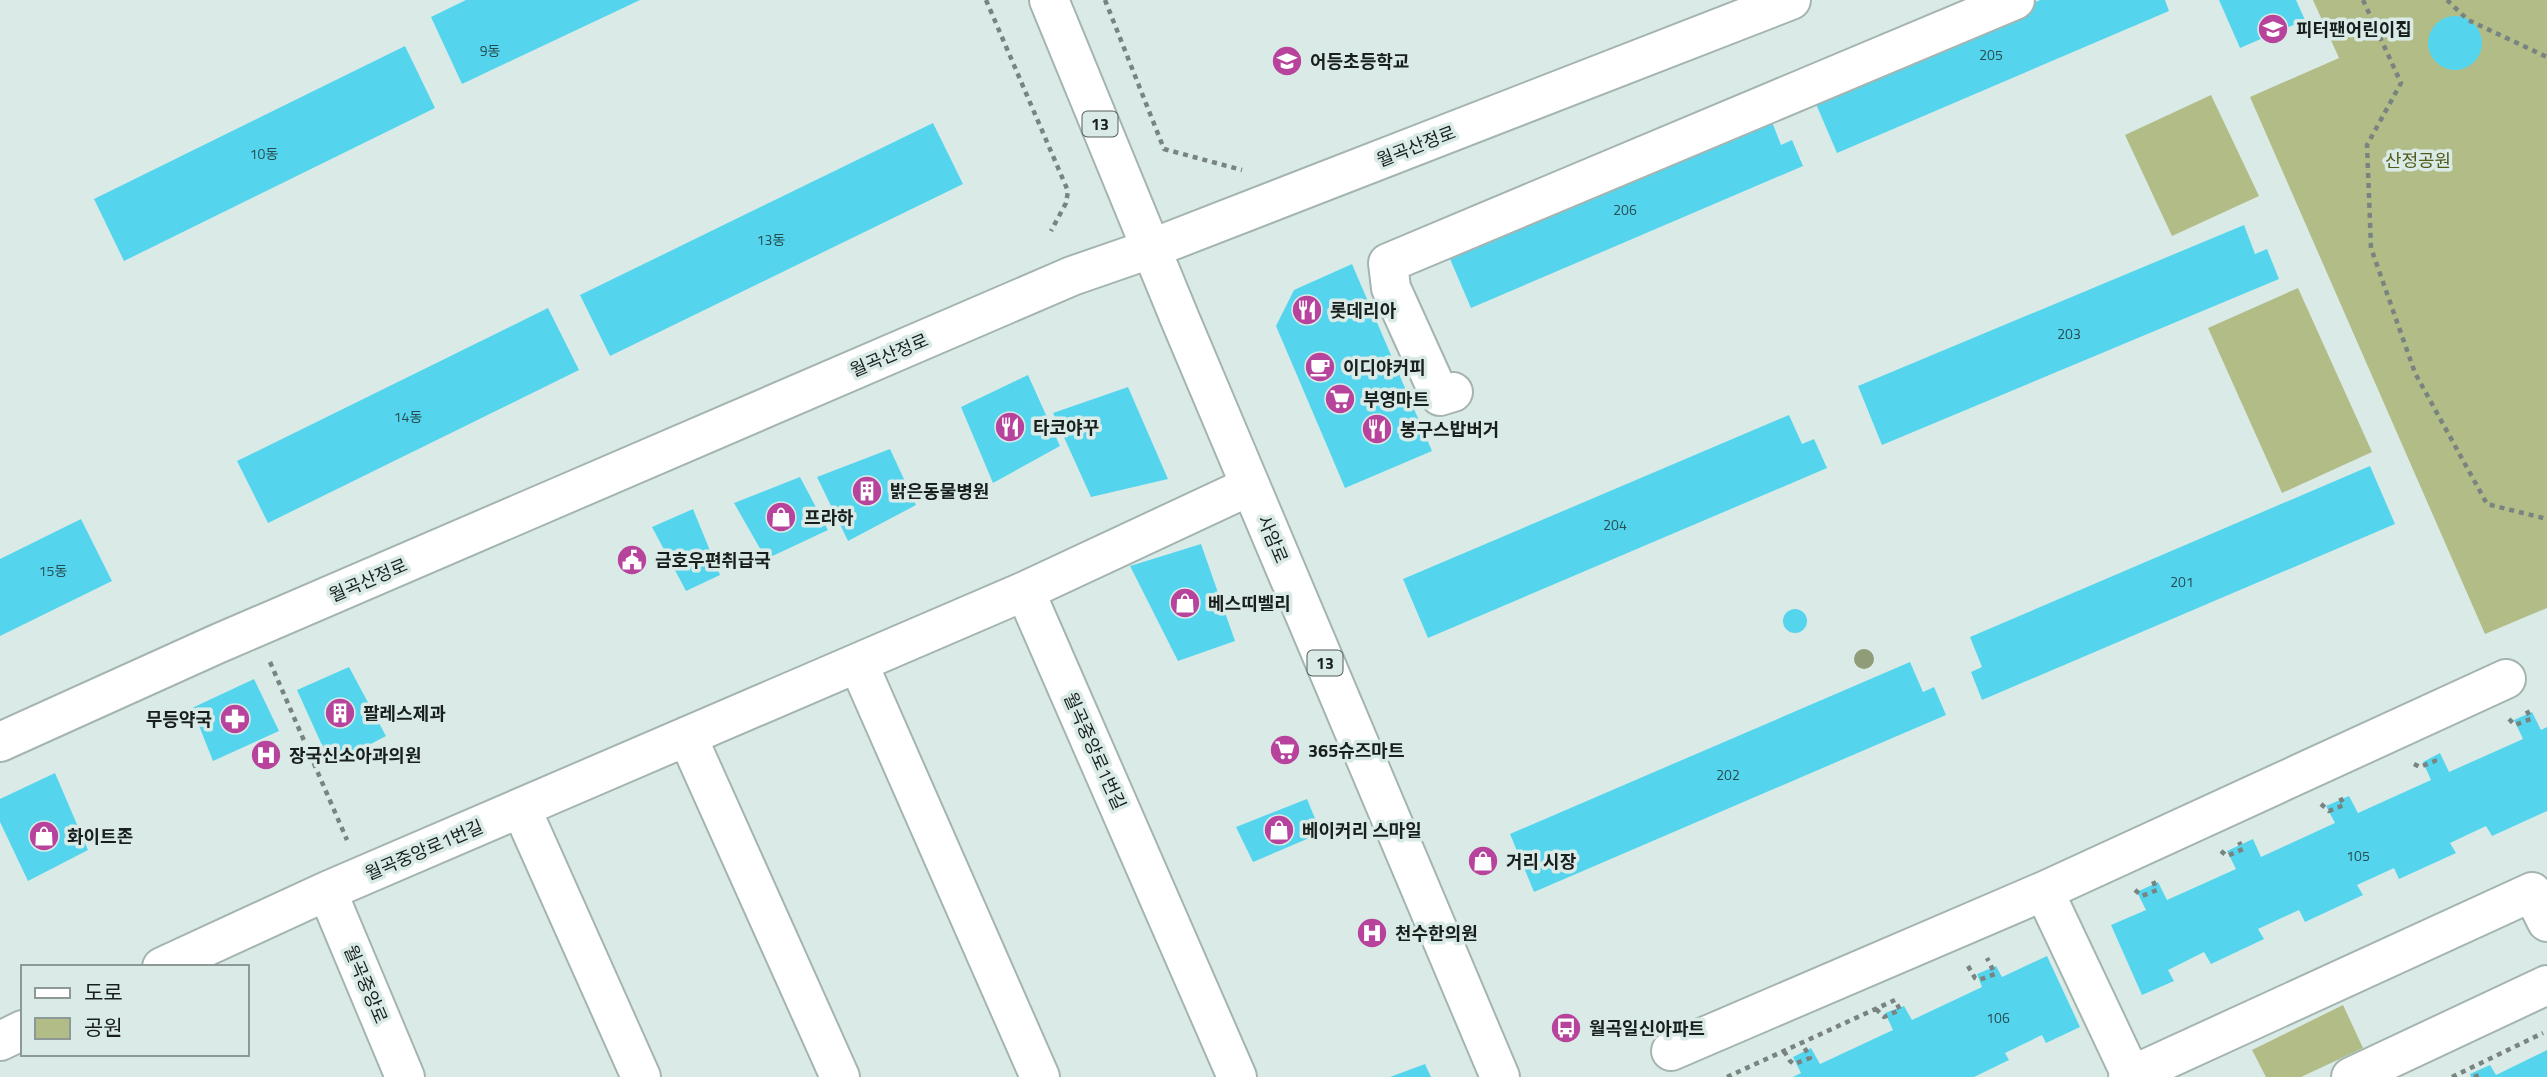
<svg xmlns="http://www.w3.org/2000/svg" width="2547" height="1077" font-family="'Titillium Web','Noto Sans KR',sans-serif">
<style>
.green{fill:#b1bc86}
.building{fill:#55d5ed}
.lines{fill:none;stroke-linecap:round;stroke-linejoin:round}
.minor-casing{stroke:#a4b5b1;stroke-width:42}
.major-casing{stroke:#a4b5b1;stroke-width:42}
.path{stroke:#798481;stroke-width:4.5;stroke-dasharray:5 5;stroke-linecap:butt}
.minor{stroke:#fff;stroke-width:38}
.major{stroke:#fff;stroke-width:38}
.tree{fill:#8f9c77}
.labels{text-anchor:middle;dominant-baseline:central;stroke-width:7;stroke-linejoin:round;paint-order:stroke}
.number-label{font-size:14px;fill:#274c51}
.shield{fill:#daebe7;stroke:#525c5a;stroke-width:2}
.shield-label{font-size:16px;font-weight:bold;fill:#181f1d}
.poi-label{font-size:18px;font-weight:bold;fill:#181f1d;stroke:#daebe7;text-anchor:start}
.street-label{font-size:18px;fill:#181f1d;stroke:#daebe7}
.park-label{font-size:18px;fill:#525b1b;stroke:#daebe7}
</style>
<rect width="100%" height="100%" fill="#daebe7"/>
<path class="green" d="M2313,0H2547V608L2485,634L2250,97L2339,58Z
M2211,95L2259,196L2172,236L2125,135Z
M2298,288L2372,452L2282,493L2208,328Z
M2343,1005L2363,1048L2301,1077H2266L2252,1050Z"/>
<path class="building" d="M466,0H640L462,84L431,17Z
M2040,0H2165L2169,11L1837,153L1813,97Z
M2219,0H2296L2305,20L2240,48Z
M2428 43a27 27 0 1 1 54 0a27 27 0 1 1-54 0Z
M405,46L435,108L124,261L94,199Z
M1769,114L1781,145L1792,140L1803,166L1471,308L1447,252Z
M933,123L963,184L610,356L580,295Z
M2244,225L2255,254L2267,249L2279,279L1882,445L1858,386Z
M1352,264L1432,451L1345,488L1276,326L1294,290Z
M548,308L579,370L268,523L237,461Z
M1028,375L1060,446L993,483L961,407Z
M1128,387L1168,479L1091,497L1053,413Z
M1789,415L1802,444L1814,439L1827,468L1428,638L1403,579Z
M890,449L916,505L848,541L817,477Z
M2370,466L2395,524L1982,700L1971,672L1982,667L1970,637Z
M800,477L828,530L766,559L734,503Z
M693,509L720,575L686,591L652,527Z
M81,519L112,581L0,636V559Z
M1201,544L1235,641L1178,661L1130,566Z
M1783 621a12 12 0 1 1 24 0a12 12 0 1 1-24 0Z
M1910,662L1923,692L1934,687L1946,715L1534,892L1510,834Z
M349,667L386,736L331,765L297,690Z
M254,679L279,731L213,761L192,708Z
M2532,712L2541,730L2547,727V811L2492,836L2486,826L2450,843L2456,853L2399,879L2394,868L2357,885L2363,895L2305,922L2299,910L2258,929L2264,939L2211,964L2204,952L2168,970L2174,981L2142,995L2111,925L2146,910L2137,892L2158,882L2167,900L2236,869L2227,851L2253,839L2261,857L2335,823L2326,806L2349,796L2358,813L2431,780L2423,762L2440,753L2449,772L2523,739L2514,720Z
M55,773L88,850L28,881L0,822V799Z
M1307,799L1321,833L1253,862L1236,827Z
M2047,956L2080,1027L2046,1043L2042,1035L2005,1053L2009,1060L1974,1077H1793L1801,1073L1793,1057L1811,1048L1820,1064L1893,1030L1885,1013L1904,1006L1912,1020L1982,987L1977,974L1996,966L2002,977Z
M2547,1050V1077H2471L2470,1074L2490,1065L2496,1075Z
M1425,1064L1431,1077H1390Z"/>
<g class="lines">
<g class="minor-casing">
<path id="minor" d="M1453,392L1440,396L1391,288L1388,263L2015,0
M1025,591L1237,1077
M858,663L1040,1077
M687,736L840,1077
M0,742L217,644L1072,276L1150,249L1791,0
M521,808L641,1077
M327,891L405,1077
M162,967L327,891L1025,591L1250,486
M0,1041L23,1030
M1671,1051L2044,891
M2131,1075L2044,891L2506,679
M2128,1077L2532,892L2547,922
M2351,1077L2547,985"/>
</g>
<g class="major-casing">
<path id="major" d="M1049,0L1180,319L1500,1077"/>
</g>
<path class="path" d="M986,0L1068,191L1066,203L1051,231
M1105,0L1164,149L1242,170
M2363,0L2401,83L2367,145L2371,248L2415,373L2487,504L2547,519
M2447,0L2468,20L2547,57
M270,662L347,840
M2509,719L2515,725L2531,719L2526,709
M2414,764L2420,767L2435,761L2432,755
M2321,804L2329,811L2344,805L2340,797
M2221,851L2227,856L2243,849L2239,842
M2135,890L2142,896L2157,890L2153,881
M1968,966L1975,978L1979,980L1995,974L1987,958
M1876,1009L1884,1017L1900,1010L1895,1000
M1784,1051L1790,1061L1794,1064L1810,1058L1802,1043
M1727,1077L1895,1000
M2452,1077L2543,1033
M2474,1077L2480,1075"/>
<use href="#minor" class="minor"/>
<use href="#major" class="major"/>
</g>
<circle class="tree" cx="1864" cy="659" r="10"/>
<defs>
<g id="school-disc" transform="scale(1.575)"><circle r="9.5" fill="#b7439c" stroke="#daebe7"/><path d="M0-5L7-2L0 1L-7-2ZM-4 1L0 2.5L4 1V4Q0 6-4 4Z" fill="#fff"/></g>
<g id="restaurant-disc" transform="scale(1.575)"><circle r="9.5" fill="#b7439c" stroke="#daebe7"/><path d="M-5-6h1v4h1v-4h1v4h1v-4h1v5L-1.5 .5V6h-2V.5L-5-1ZM5-6V6H3V1.5H1.5Q1.5-4 5-6Z" fill="#fff"/></g>
<g id="cafe-disc" transform="scale(1.575)"><circle r="9.5" fill="#b7439c" stroke="#daebe7"/><path d="M-5.5-4.5H6V0H3Q3 3.5 0 3.5H-2.5Q-5.5 3.5-5.5 0ZM3-3.2v2h1.7v-2ZM-6 4.5H4V6H-6Z" fill="#fff"/></g>
<g id="supermarket-disc" transform="scale(1.575)"><circle r="9.5" fill="#b7439c" stroke="#daebe7"/><path d="M-6-5.5h2.5l.6 2H6L4.5 2H-2.5L-4.4-4H-6ZM-1.5 3.2a1.3 1.3 0 1 0 .1 0ZM3 3.2a1.3 1.3 0 1 0 .1 0Z" fill="#fff"/></g>
<g id="building-disc" transform="scale(1.575)"><circle r="9.5" fill="#b7439c" stroke="#daebe7"/><path d="M-4-6H4V6H1V3H-1V6H-4ZM-2.5-4.3h1.7v1.8h-1.7ZM.8-4.3h1.7v1.8H.8ZM-2.5-1h1.7V.8h-1.7ZM.8-1h1.7V.8H.8Z" fill="#fff"/></g>
<g id="shop-disc" transform="scale(1.575)"><circle r="9.5" fill="#b7439c" stroke="#daebe7"/><path d="M-5-2.5h2.3a2.7 3.5 0 0 1 5.4 0H5L5.5 6h-11ZM-1.5-2.5h3a1.5 2.3 0 0 0-3 0Z" fill="#fff"/></g>
<g id="civic-disc" transform="scale(1.575)"><circle r="9.5" fill="#b7439c" stroke="#daebe7"/><path d="M-.6-6.5H3V-4.5H.6V-3L4-1V1h2V6H-6V1h2V-1L-.6-3ZM-1.2 2.5V6h2.4V2.5Z" fill="#fff"/></g>
<g id="pharmacy-disc" transform="scale(1.575)"><circle r="9.5" fill="#b7439c" stroke="#daebe7"/><path d="M-2-6h4v4h4v4h-4v4h-4v-4h-4v-4h4Z" fill="#fff"/></g>
<g id="hospital-disc" transform="scale(1.575)"><circle r="9.5" fill="#b7439c" stroke="#daebe7"/><path d="M-5-5h3v3.5h4V-5h3V5h-3V1.5h-4V5h-3Z" fill="#fff"/></g>
<g id="bus-disc" transform="scale(1.575)"><circle r="9.5" fill="#b7439c" stroke="#daebe7"/><path d="M-5-6H5V4H4V6H2V4H-2V6H-4V4H-5ZM-3.5-4V0h7V-4ZM-3.5 1.2v1.5H-2V1.2ZM2 1.2v1.5H3.5V1.2Z" fill="#fff"/></g>
</defs>
<g fill-rule="evenodd">
<use href="#school-disc" x="2273" y="29"/>
<use href="#school-disc" x="1287" y="61"/>
<use href="#restaurant-disc" x="1307" y="310"/>
<use href="#cafe-disc" x="1320" y="367"/>
<use href="#supermarket-disc" x="1340" y="399"/>
<use href="#restaurant-disc" x="1010" y="427"/>
<use href="#restaurant-disc" x="1377" y="429"/>
<use href="#building-disc" x="867" y="491"/>
<use href="#shop-disc" x="781" y="517"/>
<use href="#civic-disc" x="632" y="560"/>
<use href="#shop-disc" x="1185" y="603"/>
<use href="#building-disc" x="340" y="713"/>
<use href="#pharmacy-disc" x="235" y="719"/>
<use href="#supermarket-disc" x="1285" y="750"/>
<use href="#hospital-disc" x="266" y="755"/>
<use href="#shop-disc" x="1279" y="830"/>
<use href="#shop-disc" x="44" y="836"/>
<use href="#shop-disc" x="1483" y="861"/>
<use href="#hospital-disc" x="1372" y="933"/>
<use href="#bus-disc" x="1566" y="1028"/>
</g>
<g class="labels">
<g class="number-label">
<text x="490" y="50">9동</text>
<text x="1991" y="54">205</text>
<text x="264" y="153">10동</text>
<text x="1625" y="209">206</text>
<text x="771" y="239">13동</text>
<text x="2069" y="333">203</text>
<text x="408" y="416">14동</text>
<text x="1615" y="524">204</text>
<text x="53" y="570">15동</text>
<text x="2182" y="581">201</text>
<text x="1728" y="774">202</text>
<text x="2358" y="855">105</text>
<text x="1998" y="1017">106</text>
</g>
<g class="shield">
<rect x="1082.5" y="111.5" width="35" height="25" rx="5"/>
<rect x="1307.5" y="650.5" width="35" height="25" rx="5"/>
</g>
<g class="shield-label">
<text x="1100" y="124">13</text>
<text x="1325" y="663">13</text>
</g>
<g class="poi-label">
<text x="2296" y="29">피터팬어린이집</text>
<text x="1310" y="61">어등초등학교</text>
<text x="1330" y="310">롯데리아</text>
<text x="1343" y="367">이디야커피</text>
<text x="1363" y="399">부영마트</text>
<text x="1033" y="427">타코야꾸</text>
<text x="1400" y="429">봉구스밥버거</text>
<text x="890" y="491">밝은동물병원</text>
<text x="804" y="517">프라하</text>
<text x="655" y="560">금호우편취급국</text>
<text x="1208" y="603">베스띠벨리</text>
<text x="363" y="713">팔레스제과</text>
<text x="212" y="719" text-anchor="end">무등약국</text>
<text x="1308" y="750">365슈즈마트</text>
<text x="289" y="755">장국신소아과의원</text>
<text x="1302" y="830">베이커리 스마일</text>
<text x="67" y="836">화이트존</text>
<text x="1506" y="861">거리 시장</text>
<text x="1395" y="933">천수한의원</text>
<text x="1589" y="1028">월곡일신아파트</text>
</g>
<g class="street-label">
<text transform="translate(1416 146) rotate(-21)">월곡산정로</text>
<text transform="translate(889 355) rotate(-23)">월곡산정로</text>
<text transform="translate(1273 539) rotate(67)">사암로</text>
<text transform="translate(368 580) rotate(-23)">월곡산정로</text>
<text transform="translate(1095 751) rotate(66)">월곡중앙로1번길</text>
<text transform="translate(424 850) rotate(-23)">월곡중앙로1번길</text>
<text transform="translate(366 984) rotate(67)">월곡중앙로</text>
</g>
<g class="park-label">
<text x="2418" y="160">산정공원</text>
</g>
</g>
<rect x="21" y="965" width="228" height="91" fill="#daebe7" stroke="#8c9996" stroke-width="2"/>
<rect x="35" y="988" width="35" height="10" fill="#ffffff" stroke="#8c9996" stroke-width="2"/>
<text x="84" y="1000" font-size="21" fill="#181f1d">도로</text>
<rect x="35" y="1018" width="35" height="21" fill="#b1bc86" stroke="#8c9996" stroke-width="2"/>
<text x="84" y="1035" font-size="21" fill="#181f1d">공원</text>
</svg>
